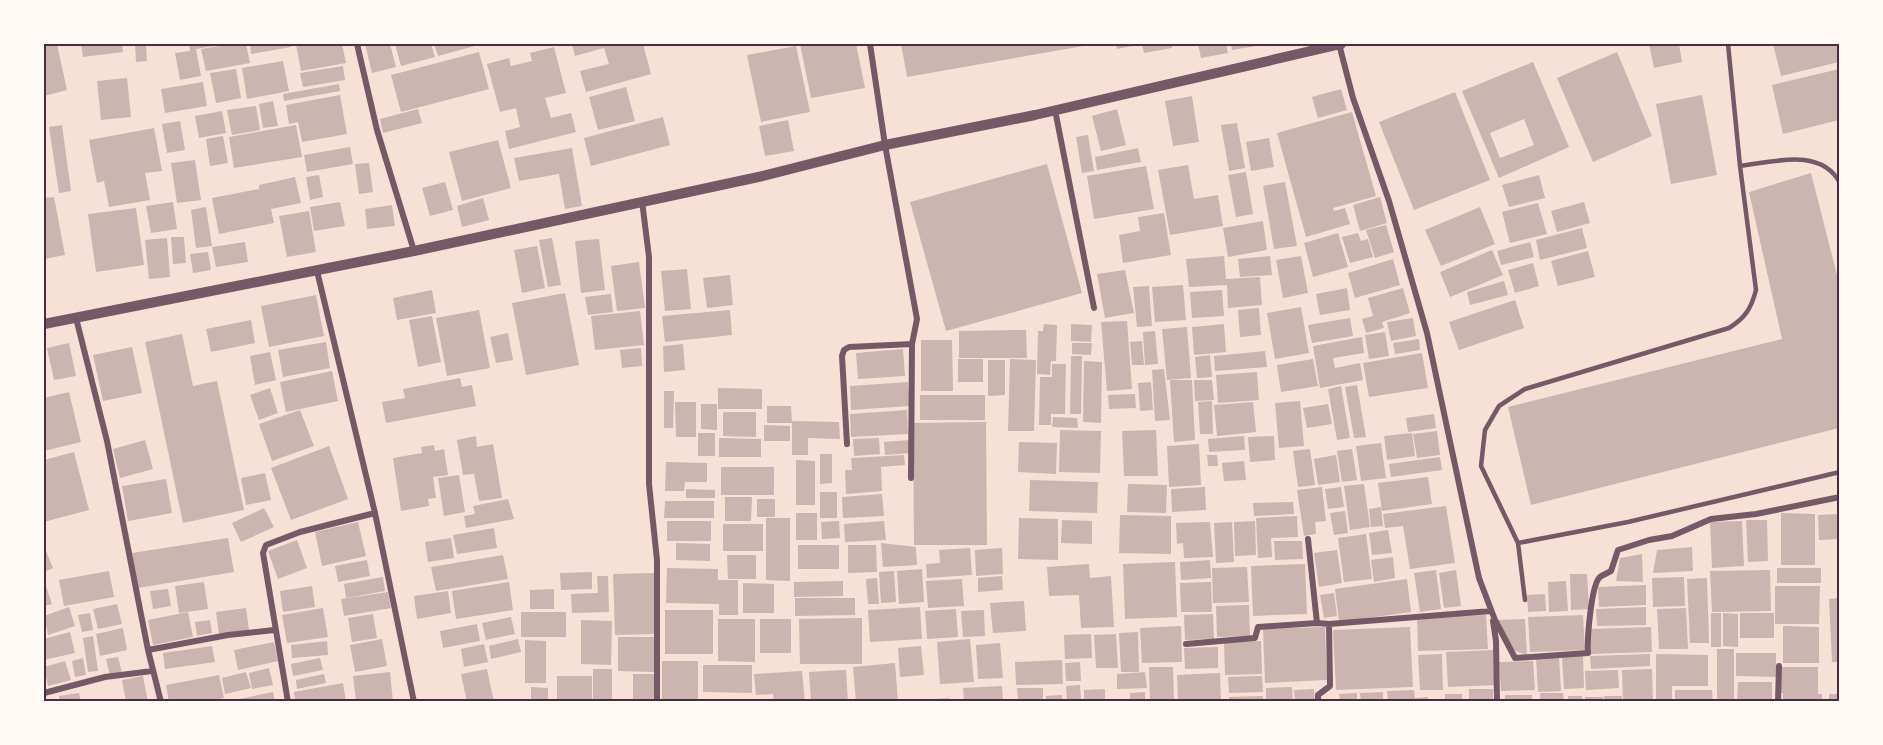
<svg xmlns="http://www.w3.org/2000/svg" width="1883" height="745" font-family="Inter,sans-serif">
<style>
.building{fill:#ccb4b1;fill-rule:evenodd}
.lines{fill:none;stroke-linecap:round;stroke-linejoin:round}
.service{stroke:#755966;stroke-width:4.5}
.minor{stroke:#755966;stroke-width:6}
.tertiary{stroke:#755966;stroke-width:10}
.neatline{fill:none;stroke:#4a2c40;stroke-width:2}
</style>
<rect width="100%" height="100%" fill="#f7e1d7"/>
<path class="building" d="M54,44H57L67,90L44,96V46Z
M81,44H122L123,52L83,57Z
M135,44H146L147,61L136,62Z
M189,44L219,45L196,49L201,76L180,80L175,53L190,51Z
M233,44H246L250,63L206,71L201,49Z
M250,44H290L291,47L251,54Z
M305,44H342L346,63L301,71L296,45Z
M365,44H390L396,67L372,73Z
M395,44H431L435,57L401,66Z
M434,44H475V46L438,56Z
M572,44H643L651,74L586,92L580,71L609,64L604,48L575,56Z
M800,44H856L865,88L811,98Z
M901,44H1088L1089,45L907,77Z
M1116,44H1138V45L1117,49Z
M1142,44H1171L1172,48L1144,53Z
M1198,44H1226L1228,53L1201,58Z
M1231,44H1262V45L1232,50Z
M1649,44H1679L1682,62L1654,68Z
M1773,44H1839V62L1781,76Z
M796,46L810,112L761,122L747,55Z
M554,47L566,93L545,98L551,118L571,113L576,132L509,149L505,131L520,127L516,108L500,112L487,64L509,58L511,66L532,61L530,53Z
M479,52L489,89L401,112L391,75Z
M1617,52L1652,136L1593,162L1557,78Z
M283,61L289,91L247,99L242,68Z
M1533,62L1569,147L1499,178L1462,91ZM1524,119L1534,145L1500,158L1490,133Z
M343,66L345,80L303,87L300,73Z
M236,69L241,98L216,103L210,73Z
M1839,69V120L1783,134L1772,85Z
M127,78L131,117L101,120L97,81Z
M203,82L207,106L165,113L161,89Z
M339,84L340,91L284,101L283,94Z
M626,87L635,121L598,130L589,97Z
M1341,89L1347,110L1318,118L1312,97Z
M1455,92L1490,180L1414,210L1379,122Z
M340,95L347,134L302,142L298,122L289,124L286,105Z
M1702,95L1717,175L1671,184L1656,104Z
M1192,96L1199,142L1173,146L1165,101Z
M273,101L278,126L263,128L259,104Z
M256,106L260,130L232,135L227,110Z
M418,109L422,123L383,133L380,119Z
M1117,109L1126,145L1101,151L1092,116Z
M222,111L226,133L199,138L195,116Z
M1352,112L1376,196L1333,208L1334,211L1345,208L1350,224L1306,237L1277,133Z
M663,117L670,145L591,166L584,138Z
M788,120L794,151L765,156L759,126Z
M180,121L185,150L167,153L162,124Z
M1237,123L1245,168L1229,171L1221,125Z
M62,125L71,191L59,193L49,127Z
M296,125L302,157L234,168L229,137Z
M154,128L162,171L145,173L150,200L109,207L104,181L97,183L89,140Z
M1088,135L1094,171L1082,173L1076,137Z
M223,136L228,163L210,166L206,139Z
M1269,138L1274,167L1251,171L1246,142Z
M498,140L511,188L462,201L449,152Z
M350,147L353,164L307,172L304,155Z
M572,148L582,206L565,209L559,174L519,181L514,158Z
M1138,148L1141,162L1097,170L1095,157Z
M195,160L201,200L177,203L171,163Z
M369,163L373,192L359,194L355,164Z
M1047,164L1082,293L946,331L910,202Z
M1188,165L1194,199L1218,195L1223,226L1170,235L1158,170Z
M1146,166L1154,209L1094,219L1087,176Z
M1246,172L1253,214L1236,217L1228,175Z
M1811,173L1839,283V428L1531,505L1508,407L1782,339L1749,192Z
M319,175L323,197L310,200L306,177Z
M1539,175L1545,198L1509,207L1502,185Z
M295,177L301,203L271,209L274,223L219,234L212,198L259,189V185Z
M445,182L453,210L430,216L422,188Z
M1285,182L1297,246L1274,249L1263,186Z
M54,197L65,255L44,259V198Z
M1380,197L1387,223L1360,231L1353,205Z
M483,198L489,220L462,227L457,206Z
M173,202L177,229L151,233L146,206Z
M340,202L345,226L314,231L310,207Z
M1584,202L1590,223L1557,232L1551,211Z
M1538,203L1547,234L1510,243L1502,212Z
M392,205L395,226L367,229L365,209Z
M206,207L212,246L196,248L191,210Z
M1480,207L1495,244L1441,266L1425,230Z
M136,208L144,265L96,272L88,214Z
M309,211L316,252L287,257L279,216Z
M1164,213L1171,255L1123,263L1119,235L1140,231L1138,217Z
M1263,221L1267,250L1228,257L1223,228Z
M1386,225L1394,252L1375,258L1366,230Z
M1582,228L1587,248L1540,260L1536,240Z
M1338,233L1348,267L1313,277L1304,243Z
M1358,233L1361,241L1368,239L1373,257L1350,263L1342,237Z
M171,237H184L186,263L173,264Z
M167,238L170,277L149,279L145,240Z
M552,238L561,285L548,287L539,240Z
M599,239L605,290L581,293L575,241Z
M245,242L248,262L216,267L212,247Z
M1530,242L1534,257L1501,265L1497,251Z
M537,246L545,288L522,293L514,250Z
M1492,250L1503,275L1450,297L1440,272Z
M1588,251L1595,277L1558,286L1551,261Z
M208,252L211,270L193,273L190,254Z
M1224,256L1226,279L1260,277L1262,305L1228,308L1227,285L1189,287L1186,259Z
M1270,256L1272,275L1240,277L1238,259Z
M1301,256L1308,293L1283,298L1276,260Z
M1393,259L1400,285L1355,298L1348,273Z
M639,262L645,308L617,311L611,266Z
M1533,263L1539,286L1515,293L1508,270Z
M687,269L691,309L665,311L661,271Z
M1125,270L1134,313L1105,318L1097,274Z
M730,275L733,305L707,308L703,278Z
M1504,281L1508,295L1470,305L1467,292Z
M1183,285L1186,320L1155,322L1152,287Z
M1149,286L1152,326L1137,327L1133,287Z
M1347,288L1350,310L1320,315L1316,294Z
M1403,288L1410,313L1382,322L1384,328L1366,333L1362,319L1373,316L1368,298Z
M432,290L436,313L397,320L393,298Z
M1222,290L1224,316L1192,318L1190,292Z
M565,293L579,365L526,375L512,303Z
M611,294L613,312L588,315L585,297Z
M316,295L324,336L269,347L261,306Z
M1515,300L1524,328L1459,350L1449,322Z
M1301,307L1309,353L1275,359L1267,313Z
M1259,308L1261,335L1240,337L1238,310Z
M479,310L490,368L447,376L436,318Z
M730,310L732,335L665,342L662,316Z
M640,311L644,345L595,350L591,316Z
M432,316L441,362L418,367L409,320Z
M1350,318L1353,336L1312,343L1308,325Z
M1413,318L1416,336L1391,341L1387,322Z
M251,320L255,343L211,352L206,329Z
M1127,321L1132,389L1107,391L1101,322Z
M1044,324L1057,325L1056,361H1051L1050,375L1037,374L1038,331H1043Z
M1071,324L1092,325L1091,342L1071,341Z
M1224,324L1226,352L1194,355L1192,327Z
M1187,327L1191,378L1167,380L1162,329Z
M1026,330L1027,358H959V331Z
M1155,331L1158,364L1145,365L1143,332Z
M1385,332L1389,356L1369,359L1365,335Z
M508,333L513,360L496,363L490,337Z
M182,334L193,386L217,381L244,510L183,523L145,342Z
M1362,337L1364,353L1333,358L1335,368L1360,363L1363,380L1320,388L1313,346Z
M1419,339L1420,350L1395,354L1393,343Z
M921,340H952L953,391H921Z
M1142,341L1144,365H1132L1130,342Z
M326,342L330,368L283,377L278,350Z
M69,343L76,376L54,380L47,348Z
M1072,343H1092L1091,355L1072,354Z
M683,344L685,370L664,372L663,346Z
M132,347L142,393L103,401L93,355Z
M641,348L642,366L622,368L620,350Z
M903,349L905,376L858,379L856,353Z
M1265,351L1267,367L1215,371L1214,356Z
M270,352L276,380L255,385L250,356Z
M1422,353L1428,388L1369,397L1363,363Z
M1210,355L1212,377L1197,378L1195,357Z
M1071,356H1082L1081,414H1070Z
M958,359H983V382H958Z
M1010,359L1036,360L1034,431H1008Z
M1313,359L1318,386L1281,392L1277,365Z
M988,360H1005V395L988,396Z
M1084,361L1102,362L1101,423L1083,422Z
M1052,364H1066L1065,414H1051V425H1039L1040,377H1052Z
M1164,369L1170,420L1155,421L1152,370Z
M332,371L338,401L286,412L280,382Z
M1257,372L1259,400L1218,403L1216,375Z
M460,378L462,387L472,385L476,406L386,423L382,402L405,398L403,389Z
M1170,380H1192L1195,440L1174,442Z
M1194,380H1212L1214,400L1195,401Z
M908,382L910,406L851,410L850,386Z
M1151,382L1153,410L1140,411L1138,383Z
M1357,385L1366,437L1354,438L1345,387Z
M1341,386L1350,438L1337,440L1328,389Z
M270,388L278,413L259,420L250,395Z
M718,388L762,389V409H718Z
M664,391H674L673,428H664Z
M69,392L81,442L44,451V398Z
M1135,394L1136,408L1109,409L1108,395Z
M920,395H985V420H920Z
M1212,401L1213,434H1200L1198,402Z
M1300,401L1304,446L1279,448L1275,403Z
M675,402H696V437H676Z
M1253,402L1256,432L1217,436L1214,405Z
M701,404H717V430L701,429Z
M1328,404L1332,424L1307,428L1303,408Z
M767,406H791L792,423H767Z
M300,410L314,446L272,461L259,424Z
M907,410L908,434L851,437L850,414Z
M723,412H756V437L723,436Z
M1434,414L1436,428L1408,432L1406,418Z
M1053,417L1077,418L1078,428L1052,427Z
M792,421L839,422L840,439L808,438V455H792Z
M986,422L987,545H914L913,423Z
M764,425L790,426V441H764Z
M1060,430L1101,431L1100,473L1059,472Z
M1156,430L1158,476H1124L1122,431Z
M1437,431L1440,455L1417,458L1413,434Z
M698,433H715V456H698Z
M1412,433L1415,456L1387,460L1384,436Z
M476,436L477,447L493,444L502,498L479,501L474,474L463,475L457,440Z
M1244,436L1245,450L1209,452L1208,439Z
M1274,436L1275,460L1250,462L1248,437Z
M719,438L761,439V457H719Z
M879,438L880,454L854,456L853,439Z
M145,440L153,469L120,478L113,449Z
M910,440L911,453L885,455L884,442Z
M1019,442L1057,443L1056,474L1018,472Z
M1381,443L1386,478L1361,481L1356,446Z
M1199,444L1201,485L1169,487L1167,446Z
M434,445L435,451L444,449L448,475L433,477L436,498L428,499L429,506L401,511L393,458L422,453L421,447Z
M329,446L348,499L291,520L271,468Z
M1310,449L1315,485L1298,487L1293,451Z
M1352,449L1357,480L1342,482L1337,451Z
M74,452L89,510L44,522V460Z
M820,454H832V483L820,484Z
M904,455L905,465L881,467L882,491L846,494L845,470H852L851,458Z
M1207,455H1217L1218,466H1208Z
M1336,455L1340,482L1318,485L1314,459Z
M1440,457L1442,470L1391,477L1389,464Z
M796,460L815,461V505H796Z
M1244,461L1246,480L1224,481L1222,463Z
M666,462L707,463V482H685L684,491H665Z
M721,467H774V495H721Z
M265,473L271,500L246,505L241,478Z
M459,475L465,512L444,516L438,478Z
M1428,477L1432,504L1382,511L1378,483Z
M166,479L172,513L128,521L122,486Z
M1030,480L1098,482L1097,513L1029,511Z
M1128,484L1167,485L1166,513L1127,512Z
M1364,484L1370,527L1350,530L1344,486Z
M1205,487L1206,510L1172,512L1171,489Z
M1322,487L1326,521L1315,522L1316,534L1304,536L1297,490Z
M1341,487L1344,507L1328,509L1325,489Z
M686,489L715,490V498H686Z
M820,492H837V518H820Z
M882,494L884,516L843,518L842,497Z
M725,497H752L751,521H725Z
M508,499L514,519L466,528L464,516L475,514L473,506Z
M757,499H775V517H757Z
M665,501H714V518H664Z
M1293,502L1294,514L1254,516L1253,503Z
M1446,506L1455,563L1410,569L1403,526L1385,528L1383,514Z
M1381,507L1383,526L1371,527L1369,509Z
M264,508L274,527L241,542L232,523Z
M1345,511L1348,533L1334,535L1330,513Z
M796,513H817V540H796Z
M1781,513L1815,514V565H1781Z
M1839,514V539L1819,540L1818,515Z
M1120,515L1171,516V554L1119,553Z
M1297,516L1298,537L1271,538L1272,557L1258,558L1256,518Z
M766,518H790V581L766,580Z
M1019,518L1058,519V560L1018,559Z
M1062,520L1092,521V544L1061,543Z
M1746,520H1767L1768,561L1748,562Z
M667,521H711V541H667Z
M839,521L840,538L822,539L821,522Z
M884,521L886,540L845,542L844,524Z
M1255,521L1256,555L1235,556L1234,522Z
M1742,521L1744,566L1712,568L1710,522Z
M358,522L366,556L322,566L315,532Z
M1210,522L1213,557L1184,558L1183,543L1177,544L1176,523Z
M1232,522L1234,562L1216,563L1214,523Z
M723,524H763V551H723Z
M494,528L497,548L457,554L453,535Z
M1388,530L1392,553L1372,555L1369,533Z
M1366,534L1372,579L1344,582L1338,538Z
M228,538L234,572L138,588L132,553Z
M451,538L454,558L428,562L425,542Z
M297,540L307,568L278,579L268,551Z
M1274,541H1302L1303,559L1275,560Z
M676,543L710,544V561L676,560Z
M881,543L916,547L917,565L883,567Z
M798,545H839V569H798Z
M848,545H876L877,572L848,573Z
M1692,547L1693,571L1653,573L1657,550Z
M970,548L972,575L927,578L926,564L940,563L939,550Z
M1002,548L1003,574L976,576L975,550Z
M1337,550L1342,583L1319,587L1314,553Z
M46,551L53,568L44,572V552Z
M1642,554L1643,582L1616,581L1620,558Z
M503,555L508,579L436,591L431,567Z
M727,555H756V579H728Z
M1393,557L1395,578L1374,582L1371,560Z
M367,560L370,576L338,582L335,566Z
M1210,560L1211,578L1181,580L1180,562Z
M1175,562L1177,617L1125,619L1123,564Z
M1089,564L1090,578L1111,576L1114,627L1081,628L1079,595L1049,596L1047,567Z
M1305,564L1307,614L1253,616L1251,566Z
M1247,567L1249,602L1213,603L1212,568Z
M667,568L718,569V580H738V615H719V604L666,603Z
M1777,568H1821V583H1777Z
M922,569L924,602L899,604L897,571Z
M1436,570L1441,609L1420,612L1414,573Z
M1456,570L1461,606L1444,608L1439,573Z
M1770,570L1771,611L1712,612L1710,571Z
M109,571L114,597L64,606L59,580Z
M894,571L896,602L881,603L879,572Z
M592,572V589L561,590L560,573Z
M654,573L657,634L615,635L613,574Z
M1570,574H1587L1589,609L1571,610Z
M597,576H608L609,612L572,613L571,594L598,593Z
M1002,576L1003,590L978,592V578Z
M383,577L385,591L346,598L344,584Z
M1684,577L1685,606L1653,607L1652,578Z
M877,578L879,604H868L866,579Z
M1707,578L1709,643H1690L1687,579Z
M962,579L964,606L928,608L926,581Z
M1407,579L1411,612L1339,622L1335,589Z
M44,580L52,604L44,606Z
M843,581V596L794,597V582Z
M1566,581L1568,611L1549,612L1548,582Z
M204,582L208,609L179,613L175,586Z
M509,582L513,610L456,619L452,591Z
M1211,582L1212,612H1181L1180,583Z
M743,583L774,584V613H743Z
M1646,585V605L1599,607L1598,587Z
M312,586L315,607L283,612L280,591Z
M1775,586H1820L1819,624H1775Z
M168,589L171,606L153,609L150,591Z
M554,589V609H530V590Z
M448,591L451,613L417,619L414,596Z
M388,592L391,608L344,616L341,599Z
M1334,593L1337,616L1324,618L1320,595Z
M1545,594L1546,611L1528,612L1527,595Z
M795,598H855V615L795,616Z
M1839,598V662H1832L1829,599Z
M1024,601L1026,631L993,633L990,603Z
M117,604L122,624L98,629L93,609Z
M1249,605L1250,636L1217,637L1216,606Z
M69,607L75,626L48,635L44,616Z
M920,607L922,639L870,642L868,610Z
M1646,607V625L1597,626L1596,609Z
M246,608L249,630L219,634L216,612Z
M323,608L328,637L287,643L282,615Z
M1686,608L1688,649H1659L1657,609Z
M956,609L958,637L927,639L925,611Z
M665,610H713V654H665Z
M984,610L985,636L963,637L961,611Z
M188,612L193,637L153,645L148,620Z
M521,612H566V637H521Z
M90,613L93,630L82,632L78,615Z
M1711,613H1721V647H1711Z
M1723,613L1738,614V647L1723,646Z
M1740,613H1774V638H1740Z
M373,614L377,638L352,642L348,618Z
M1213,614L1214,639L1185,640L1184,615Z
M1486,615L1488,649L1418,651L1417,617Z
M1583,615L1585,650L1530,652L1528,617Z
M511,617L515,634L486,640L482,623Z
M862,618V664H800L799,619Z
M718,619H755V662L718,661Z
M760,619H791V653H760Z
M1525,619L1527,655L1513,650L1496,620Z
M210,620L212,633L197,636L195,622Z
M581,620L612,621L611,665L581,664Z
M477,624L480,641L443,648L440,631Z
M1181,626L1182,662L1142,663L1140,628Z
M1783,626L1819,627V663H1783Z
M1325,627L1327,680L1265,683L1263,629Z
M1410,627L1413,687L1336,690L1333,630Z
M1651,627L1652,652L1591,654L1590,629Z
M123,628L127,650L100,656L96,634Z
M70,632L75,653L44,660V639Z
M1138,632L1139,672H1121L1119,633Z
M1091,634L1092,658L1065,659L1064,635Z
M1116,634L1118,668H1096L1094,635Z
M93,636L98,671L88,672L83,638Z
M618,637H654V672L618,671Z
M382,639L387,666L355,672L350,645Z
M518,639L521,652L491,659L489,646Z
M970,639L974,682L940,684L937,642Z
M525,640L546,641V683H525Z
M327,641L328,655L292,658L291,645Z
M1261,641L1262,674L1225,675L1224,642Z
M274,642L278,661L238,670L234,650Z
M1000,643L1003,678L978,679L976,645Z
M484,644L488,662L464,667L461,649Z
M212,646L215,662L165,669L163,653Z
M921,646L924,675L900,677L898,648Z
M1218,647V668L1185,669L1184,648Z
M1717,649H1734V702H1717Z
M1495,650L1496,685L1448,687L1446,652Z
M1736,653H1776V677L1736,676Z
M1442,654L1443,690H1420L1418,655Z
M1650,654V666L1591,669L1590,656Z
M1656,654L1708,655V686H1672V702H1656Z
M1559,656L1561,691L1538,692L1536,657Z
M1583,656L1584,688L1564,689L1562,657Z
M118,657L122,673L110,676L106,659Z
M83,658L86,675L75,677L72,661Z
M320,658L323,670L293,676L291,664Z
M1062,660L1063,684L1016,685L1015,662Z
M65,661L71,680L48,686L44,667Z
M662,661H698V702H662Z
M1533,661L1535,690L1501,691L1499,662Z
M1080,662L1081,681H1066L1065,663Z
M895,663L898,702H856L853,667Z
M703,665H752V693L703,692Z
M1149,667H1173L1174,702H1150Z
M1780,667H1818V694H1822V702H1783V693H1780Z
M269,668L273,685L252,689L249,673Z
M487,669L494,702H467L461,674Z
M593,669H612V700L593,699Z
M1652,669L1653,702H1623L1622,670Z
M846,670L848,702H811L809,672Z
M1618,670L1619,688L1586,690L1585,671Z
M802,671L805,702H774L773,694L756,695L754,674Z
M246,672L251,688L225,694L222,678Z
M390,672L393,702H356L353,676Z
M1145,672L1147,688L1117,689V674Z
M1220,673L1221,702H1178L1177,675Z
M324,674L326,683L297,689L296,680Z
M633,674H655V702H633Z
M219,675L224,698L204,702H169L166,685Z
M143,676L148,702H126L122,680Z
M557,676H592V702L557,700Z
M1262,676L1263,692L1229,693L1228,677Z
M1738,682H1772V702H1737Z
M343,683L346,702H295L294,692Z
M1080,685L1081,700L1067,701L1066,686Z
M1002,686L1003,702H964L963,688Z
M531,687L548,688V702H531Z
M1292,687L1293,702H1266V688Z
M1017,688H1043V702H1018Z
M1105,689V700L1084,701V690Z
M1314,689L1315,702H1295L1294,690Z
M1469,689H1493V702H1469Z
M1414,690L1415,698L1428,697V702H1388L1387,691Z
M1675,690H1712L1713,702H1675Z
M273,692L275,702H240L239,699Z
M1145,692V702H1130V693Z
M1383,692V702H1361L1360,693Z
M79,693L81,702H60L59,696Z
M1357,693V702H1340L1339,694Z
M1540,693H1563L1564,702H1540Z
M1445,694H1462V702H1445Z
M1829,694H1839V702H1829Z
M1062,695V702H1046V696Z
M1505,695H1532V702H1505Z
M1263,696V702H1229V697Z
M1568,696H1582V702H1568Z
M1604,696H1622V702H1604Z
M1585,697H1603V702H1585Z
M949,698V702H933V699Z"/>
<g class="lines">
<path class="service" d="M1728,44L1740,166L1756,290C1751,309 1745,318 1729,328L1525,389L1499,406L1485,430L1481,466L1518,543L1628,522L1840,472
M1740,166C1773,162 1821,147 1840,183
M1518,543L1525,600"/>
<path class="minor" d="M357,44L377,130L414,251
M1339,44L1353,98L1389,201L1427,333L1479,578L1495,620L1515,658L1588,653C1587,639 1591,588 1599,578C1602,575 1608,573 1611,571L1618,550L1649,540L1672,536L1711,519L1756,514L1840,497
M1055,110L1094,308
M642,201L649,257V484L657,560V702
M317,271L375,513L414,702
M76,318L107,441L148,650L161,702
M847,444L842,356L844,350L849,347L912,344L917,319L885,145L870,44
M911,478L912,344
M1493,621L1496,641L1497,702
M1317,623L1329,624L1491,611
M1186,644L1255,638L1258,627L1317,623L1308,539
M148,650L228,635L274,630
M44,693L105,677L152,671
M288,702L263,553L266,545L300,532L375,513
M1318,702V695L1330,686L1329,624
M1778,702L1779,666"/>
<path class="tertiary" d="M44,324L414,251L763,176L885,145L1035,115L1341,44"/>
</g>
<rect width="1883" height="745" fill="none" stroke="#fffaf5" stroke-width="90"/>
<rect x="45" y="45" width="1793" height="655" class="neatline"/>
</svg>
